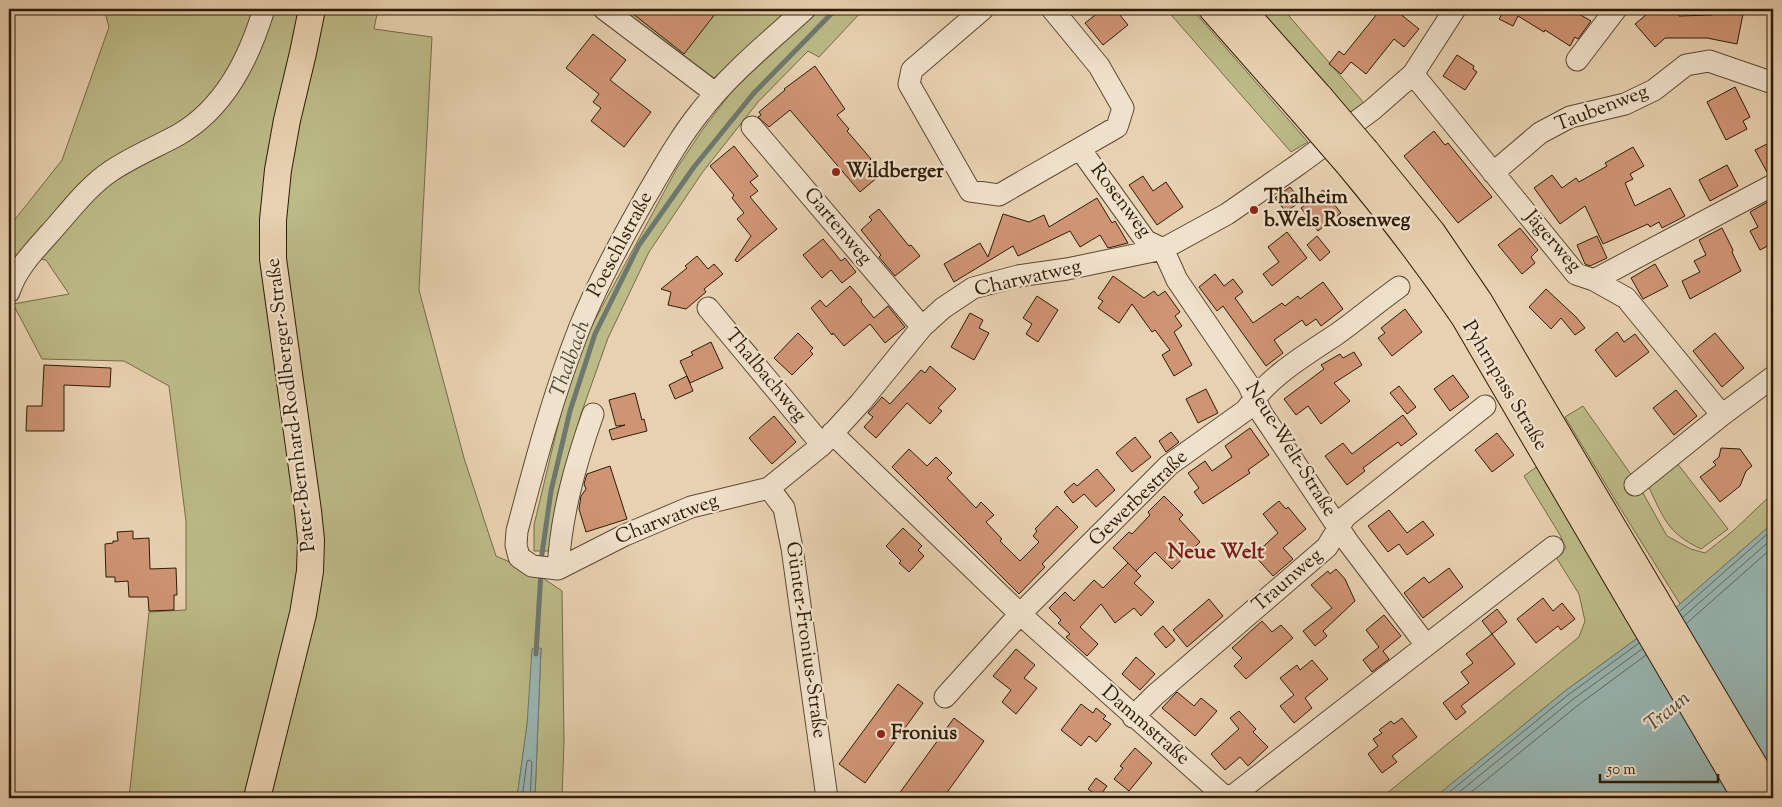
<svg xmlns="http://www.w3.org/2000/svg" width="1782" height="807" font-family="'Sorts Mill Goudy',serif">
<style>
.green{fill:#bcba87;stroke:#756b46}
.water{fill:#98b6b3;stroke:#6e786e}
.lines{fill:none;stroke-linecap:round;stroke-linejoin:round}
.shore{stroke:#63695c;stroke-width:1}
.stream{stroke:#6e786e;stroke-width:5}
.building{fill:#cf9474;stroke:#2e1c06}
.minor-casing{stroke:#5c4931;stroke-width:23}
.major-casing{stroke:#2e1c06;stroke-width:28}
.minor{stroke:#f0e1cc;stroke-width:21}
.major{stroke:#e8d1b1;stroke-width:26}
.major-bridge-casing{stroke:#2e1c06;stroke-width:28;stroke-linecap:butt}
.major-bridge{stroke:#e8d1b1;stroke-width:26}
.poi-dot{fill:#8f2418;stroke:#f0e1cc;stroke-width:2}
.labels{text-anchor:middle;dominant-baseline:central;stroke-width:4.5;stroke-linejoin:round;paint-order:stroke}
.street-label{font-size:20px;fill:#2e1c06;stroke:#f0e1cc}
.poi-label{font-size:20px;font-weight:bold;fill:#2e1c06;stroke:#f0e1cc;text-anchor:start}
.water-label{font-size:21px;font-style:italic;fill:#4e4a3a;stroke:#f0e1cc}
.neighbourhood-label{font-size:21px;font-weight:bold;fill:#7a1f14;stroke:#f0e1cc}
</style>
<rect width="100%" height="100%" fill="#e8d1b1"/>
<filter id="stains"><feTurbulence type="fractalNoise" baseFrequency=".004" numOctaves="4"/><feColorMatrix values="0 0 0 0 .2 0 0 0 0 .09 0 0 0 0 .02 0 0 0 .5 -.17"/></filter>
<radialGradient id="worn" r=".72"><stop offset=".6" stop-color="#630" stop-opacity="0"/><stop offset="1" stop-color="#630" stop-opacity=".3"/></radialGradient>
<path class="green" d="M104,9H378L374,29L432,37L419,290L464,458L496,556L537,574L562,591L564,741L562,798H535L541,648L527,725L517,798H129L149,612L186,610V521L169,386L124,361L42,359L13,304L69,294L46,260L9,254V227L62,160L109,27Z
M622,9H792L714,78Z
M820,9H864L819,57L808,51L758,102L702,173L649,252L608,338L581,414L558,492L550,551H534V525L565,396L590,329L677,168L703,129L733,90Z
M1166,9H1192L1308,142L1291,152Z
M1256,9H1283L1364,103L1348,114Z
M1583,406L1639,486L1667,536L1691,549L1705,553L1733,531L1773,493V523L1680,604L1617,503L1565,417Z
M1677,463L1728,529L1701,549C1667,533 1664,518 1648,486Z
M1539,465L1639,637L1565,691L1434,798H1381L1579,637L1585,621L1579,594L1554,554L1566,548L1560,535L1524,476Z"/>
<path class="water" d="M1773,523V775L1743,798H1434L1565,691L1639,637L1680,604Z
M541,648L535,798H517L527,725L532,649Z"/>
<g class="lines">
<path class="shore" d="M1680,611L1773,529
M1683,617L1773,538
M1687,623L1773,547
M522,798L527,761L529,760L532,762L530,798
M1442,798L1568,695L1639,643
M1452,798L1572,700L1642,649
M1464,798L1577,706L1646,655"/>
<path class="stream" d="M541,561L551,491L570,411L595,334L639,245L694,167L753,94L836,9
M536,654L541,572"/>
</g>
<path class="building" d="M627,9H719L684,54Z
M1103,9H1115L1128,25L1103,45L1085,23Z
M1381,9H1394L1419,29L1404,47L1394,39L1366,74L1351,62L1341,74L1329,64L1339,51L1344,55Z
M1505,9H1570L1591,21L1578,39L1575,37L1570,46L1545,30L1544,32L1518,16L1513,26L1499,19Z
M1653,9H1673L1679,16L1712,15L1714,9H1737L1736,13L1743,14L1737,44L1707,38H1665L1655,47L1635,24Z
M593,34L626,60L610,80L651,112L624,147L591,121L601,108L593,102L599,94L566,68Z
M1457,55L1474,66L1473,69L1477,72L1465,90L1443,76Z
M815,66L845,109L837,115L849,129L847,131L871,159L867,163L878,177L860,192L790,110L769,127L758,117L761,115L759,112L785,90L784,89Z
M1735,87L1750,117L1743,121L1747,129L1726,140L1707,102Z
M1434,131L1445,145L1448,143L1492,197L1458,223L1404,156Z
M1773,141V173L1768,174L1755,150Z
M734,146L758,176L750,182L758,191L750,197L777,229L737,262L735,260L751,236L737,219L744,213L732,198L734,195L710,166Z
M1633,147L1644,166L1630,174L1633,179L1625,183L1635,206L1670,188L1685,216L1662,228L1659,222L1650,227L1648,224L1603,244L1585,206L1560,224L1534,188L1552,175L1562,188L1576,178L1579,182L1607,166L1605,163Z
M1727,165L1738,186L1710,201L1699,180Z
M1143,176L1153,191L1166,182L1183,207L1157,225L1129,185Z
M1290,187L1301,201L1286,212L1275,198Z
M1323,190L1341,213L1318,231L1301,208Z
M1097,198L1112,223L1115,221L1128,243L1108,248L1100,235L1080,247L1070,231L1018,256L1013,246L954,282L944,264L980,243L988,257L1003,214L1029,222L1044,215L1049,227Z
M1773,199V243L1760,250L1750,231L1758,227L1750,212Z
M879,209L909,246L911,245L920,256L895,276L879,257L881,255L861,230L872,220L869,217Z
M1520,228L1538,250L1531,257L1535,263L1522,274L1498,245Z
M1722,228L1733,250L1732,252L1741,271L1690,299L1682,281L1700,272L1694,261L1706,255L1699,240Z
M1287,232L1307,258L1272,286L1263,274L1279,262L1268,247Z
M1317,236L1330,252L1320,261L1307,245Z
M1597,236L1607,258L1590,266L1585,264L1577,245Z
M823,239L841,261L845,258L856,272L842,283L831,270L822,278L803,255Z
M697,256L708,269L714,264L723,274L704,289L706,292L686,309L668,305L671,292L661,289L687,268L685,266Z
M1655,264L1668,286L1643,299L1631,278Z
M1215,274L1224,286L1233,279L1243,292L1235,298L1253,323L1282,303L1285,306L1298,296L1300,299L1323,282L1343,309L1321,326L1316,319L1306,326L1302,320L1274,340L1283,353L1266,366L1223,306L1217,311L1199,287Z
M1113,276L1144,298L1154,291L1158,296L1165,291L1180,312L1175,316L1182,326L1174,332L1192,365L1174,376L1162,355L1170,350L1155,330L1152,332L1132,304L1119,323L1098,308L1103,301L1098,298Z
M850,286L862,300L861,302L874,318L888,306L905,327L885,343L870,324L844,346L833,333L832,335L811,308L820,300L826,307Z
M1546,289L1576,317L1585,328L1575,335L1561,318L1551,329L1529,307Z
M1037,296L1058,310L1038,342L1026,334L1032,324L1023,318Z
M1405,309L1422,332L1392,356L1378,338L1385,333L1381,328Z
M970,313L983,320L979,328L989,333L974,360L951,347Z
M1617,332L1624,342L1635,334L1649,352L1616,377L1595,350Z
M798,333L813,348L810,351L813,354L792,375L774,358Z
M1715,333L1744,368L1722,387L1693,351Z
M711,342L723,368L690,383L680,361L693,355L691,352Z
M1354,352L1362,365L1334,383L1350,401L1321,424L1308,406L1296,415L1284,399L1324,369L1321,365L1340,354L1343,358Z
M44,365L111,368L110,387L64,385V431H26L27,406H42Z
M930,366L956,389L938,408L942,411L930,424L907,403L876,438L864,427L873,417L868,413L882,397L890,404L921,370L925,373Z
M1453,375L1469,397L1450,411L1434,389Z
M687,376L693,391L675,399L669,385Z
M1399,386L1416,407L1407,414L1390,393Z
M1206,389L1218,413L1198,423L1186,399Z
M1676,390L1697,416L1674,435L1653,408Z
M635,393L642,420L644,419L647,431L612,440L609,430L625,425L616,426L609,400Z
M1403,415L1417,434L1401,446L1398,442L1363,468L1365,471L1347,485L1325,456L1343,443L1352,454Z
M774,416L796,442L772,464L749,438Z
M1250,428L1269,455L1248,470L1250,473L1203,504L1194,492L1199,488L1188,473L1205,461L1212,471L1232,457L1225,446Z
M1171,432L1179,442L1166,452L1159,441Z
M1497,433L1514,455L1492,472L1475,450Z
M1135,437L1151,457L1132,472L1116,453Z
M1721,448L1740,449L1752,466L1746,471L1740,486L1720,502L1700,477L1716,465L1713,462L1719,457Z
M909,449L927,466L936,457L952,473L947,478L976,508L981,502L994,515L986,522L1002,539L1000,541L1020,561L1039,542L1033,536L1037,531L1035,529L1057,506L1078,527L1042,564L1045,567L1019,594L892,467Z
M610,466L627,519L586,532L579,509L581,496L586,489L584,484L587,474Z
M1097,469L1115,490L1096,507L1084,494L1073,503L1064,492L1074,483L1077,486Z
M1164,496L1183,515L1179,519L1200,542L1172,569L1155,552L1136,571L1113,548L1129,532L1132,534L1150,515L1148,512Z
M1279,501L1286,509L1288,507L1306,529L1283,548L1293,559L1273,576L1254,555L1278,533L1263,514Z
M1389,510L1407,533L1423,521L1434,535L1407,555L1399,544L1388,552L1368,526Z
M903,528L922,546L918,550L924,556L909,572L899,563L901,561L886,546Z
M133,531V539L149,538L150,569L176,568L177,595H174V610L149,611L148,597H129L128,581L115,582V577H106L105,544L113,543V541H118L117,532Z
M1128,563L1141,576L1134,583L1154,602L1141,616L1134,608L1115,623L1101,604L1080,627L1098,644L1087,656L1066,637L1070,634L1058,623L1061,620L1049,608L1065,592L1074,601L1094,580L1103,588Z
M1449,568L1463,587L1423,618L1404,593L1424,577L1429,583Z
M1336,569L1345,579L1355,601L1323,631L1327,636L1315,646L1303,631L1332,608L1311,585L1328,571L1330,574Z
M1543,598L1553,611L1562,603L1575,619L1561,630L1558,626L1536,643L1517,619Z
M1209,599L1223,616L1187,647L1173,630Z
M1497,609L1507,622L1492,634L1482,621Z
M1384,615L1401,636L1383,651L1389,659L1372,672L1363,660L1379,647L1366,630Z
M1262,621L1272,632L1281,625L1293,638L1246,679L1234,666L1242,658L1232,648Z
M1163,626L1175,640L1166,648L1154,634Z
M1492,634L1515,664L1461,706L1466,712L1456,720L1443,703L1469,683L1461,672L1473,663L1466,654Z
M1016,649L1035,665L1024,678L1037,688L1016,714L1002,702L1011,690L993,676Z
M1136,657L1155,674L1140,690L1122,674Z
M1312,660L1328,679L1305,698L1312,708L1294,723L1280,706L1294,695L1280,678L1297,665L1300,670Z
M898,684L923,703L865,783L839,764Z
M1177,692L1194,706L1201,698L1217,711L1195,736L1162,708Z
M1081,704L1093,713L1096,708L1106,716L1103,719L1111,724L1096,742L1089,736L1081,746L1061,730Z
M1239,711L1256,729L1253,732L1268,747L1248,766L1240,757L1225,770L1211,754L1239,729L1230,718Z
M954,718L984,741L943,798H896Z
M1402,718L1417,737L1392,756L1397,762L1382,773L1368,754L1378,746L1373,739L1382,733L1379,730L1391,721L1394,724Z
M1135,748L1152,763L1129,791L1114,779L1123,768L1120,766Z
M1096,778L1107,786L1099,797L1088,789Z"/>
<g class="lines">
<g class="minor-casing">
<path id="minor" d="M604,9L715,93
M805,9C769,42 730,73 700,112C679,138 662,169 645,198C621,240 597,284 579,329C553,395 535,463 517,531L516,545L519,557L532,566L558,569L625,535L691,507L769,488L822,445L861,402L922,327L943,308L973,288L1018,276L1067,269L1163,249L1227,214L1299,164L1372,110L1413,74L1455,9
M983,9L912,70L909,84L970,191L999,195L1117,127L1123,108L1099,66L1052,9
M1577,60L1616,9
M1413,74L1576,274L1594,280L1626,298L1722,415L1635,485
M752,127L922,327
M1080,149L1146,241L1163,249L1177,280L1248,384L1262,414L1348,542L1426,645
M1493,173L1540,133L1570,117L1625,104L1654,90L1686,65L1709,61L1773,83
M1594,280L1773,185
M9,292C17,268 33,252 50,233C69,212 87,187 111,171C132,157 156,147 178,135C225,108 249,58 264,9
M708,308L822,445
M1722,415L1773,377
M832,433L1020,614L1224,796L1235,794L1553,547
M769,488L784,508L792,548L827,798
M558,569C561,515 575,465 593,414
M945,697L1020,614L1169,465L1246,410C1269,376 1304,356 1337,334C1358,319 1378,302 1399,287
M1133,717L1155,695L1327,547L1345,517L1485,406"/>
</g>
<g class="major-casing">
<path id="major" d="M1212,9L1302,111
M1242,9L1320,97
M1366,151L1432,232L1479,301L1773,797
M1348,164C1389,213 1428,264 1464,317L1746,798
M257,798L303,614L310,571L311,540L308,511L273,259V220L278,170L287,120L303,53L312,9"/>
</g>
<use href="#minor" class="minor"/>
<use href="#major" class="major"/>
<g class="major-bridge-casing">
<path id="major-bridge" d="M1320,97L1366,151
M1302,111L1348,164"/>
</g>
<use href="#major-bridge" class="major-bridge"/>
</g>
<g class="poi-dot">
<circle cx="836" cy="172" r="5"/>
<circle cx="1254" cy="210" r="5"/>
<circle cx="881" cy="734" r="5"/>
</g>
<g class="labels">
<g class="street-label">
<text transform="translate(1602 109) rotate(-21)">Taubenweg</text>
<text transform="translate(1120 201) rotate(53)">Rosenweg</text>
<text transform="translate(837 227) rotate(50)">Gartenweg</text>
<text transform="translate(1552 242) rotate(49)">Jägerweg</text>
<text transform="translate(621 245) rotate(-62)">Poeschlstraße</text>
<text transform="translate(1028 279) rotate(-13)">Charwatweg</text>
<text transform="translate(765 376) rotate(50)">Thalbachweg</text>
<text transform="translate(1504 386) rotate(59)">Pyhrnpass Straße</text>
<text transform="translate(292 405) rotate(-97)">Pater-Bernhard-Rodlberger-Straße</text>
<text transform="translate(1290 450) rotate(58)">Neue-Welt-Straße</text>
<text transform="translate(1139 499) rotate(-44)">Gewerbestraße</text>
<text transform="translate(667 520) rotate(-21)">Charwatweg</text>
<text transform="translate(1288 581) rotate(-41)">Traunweg</text>
<text transform="translate(805 640) rotate(82)">Günter-Fronius-Straße</text>
<text transform="translate(1145 726) rotate(41)">Dammstraße</text>
</g>
<g class="poi-label">
<text x="846" y="172">Wildberger</text>
<text x="1264" y="198">Thalheim<tspan x="1264" dy="23">b.Wels Rosenweg</tspan></text>
<text x="891" y="734">Fronius</text>
</g>
<g class="water-label">
<text transform="translate(571 359) rotate(-70)">Thalbach</text>
<text transform="translate(1668 712) rotate(-39)">Traun</text>
</g>
<g class="neighbourhood-label">
<text x="1216" y="553">Neue Welt</text>
</g>
</g>
<rect width="1782" height="807" fill="none" stroke="#e8d1b1" stroke-width="30"/>
<rect x="10" y="10" width="1762" height="787" fill="none" stroke="#2e1c06" stroke-width="2.5"/>
<rect x="15" y="15" width="1752" height="777" fill="none" stroke="#2e1c06"/>
<path d="M1600 774v8h118v-8" fill="none" stroke="#2e1c06" stroke-width="2.5"/>
<text x="1607" y="774" font-size="15" fill="#2e1c06" stroke="#f0e1cc" stroke-width="4" paint-order="stroke">50 m</text>
<rect width="100%" height="100%" filter="url(#stains)"/>
<rect width="100%" height="100%" fill="url(#worn)"/>
</svg>
